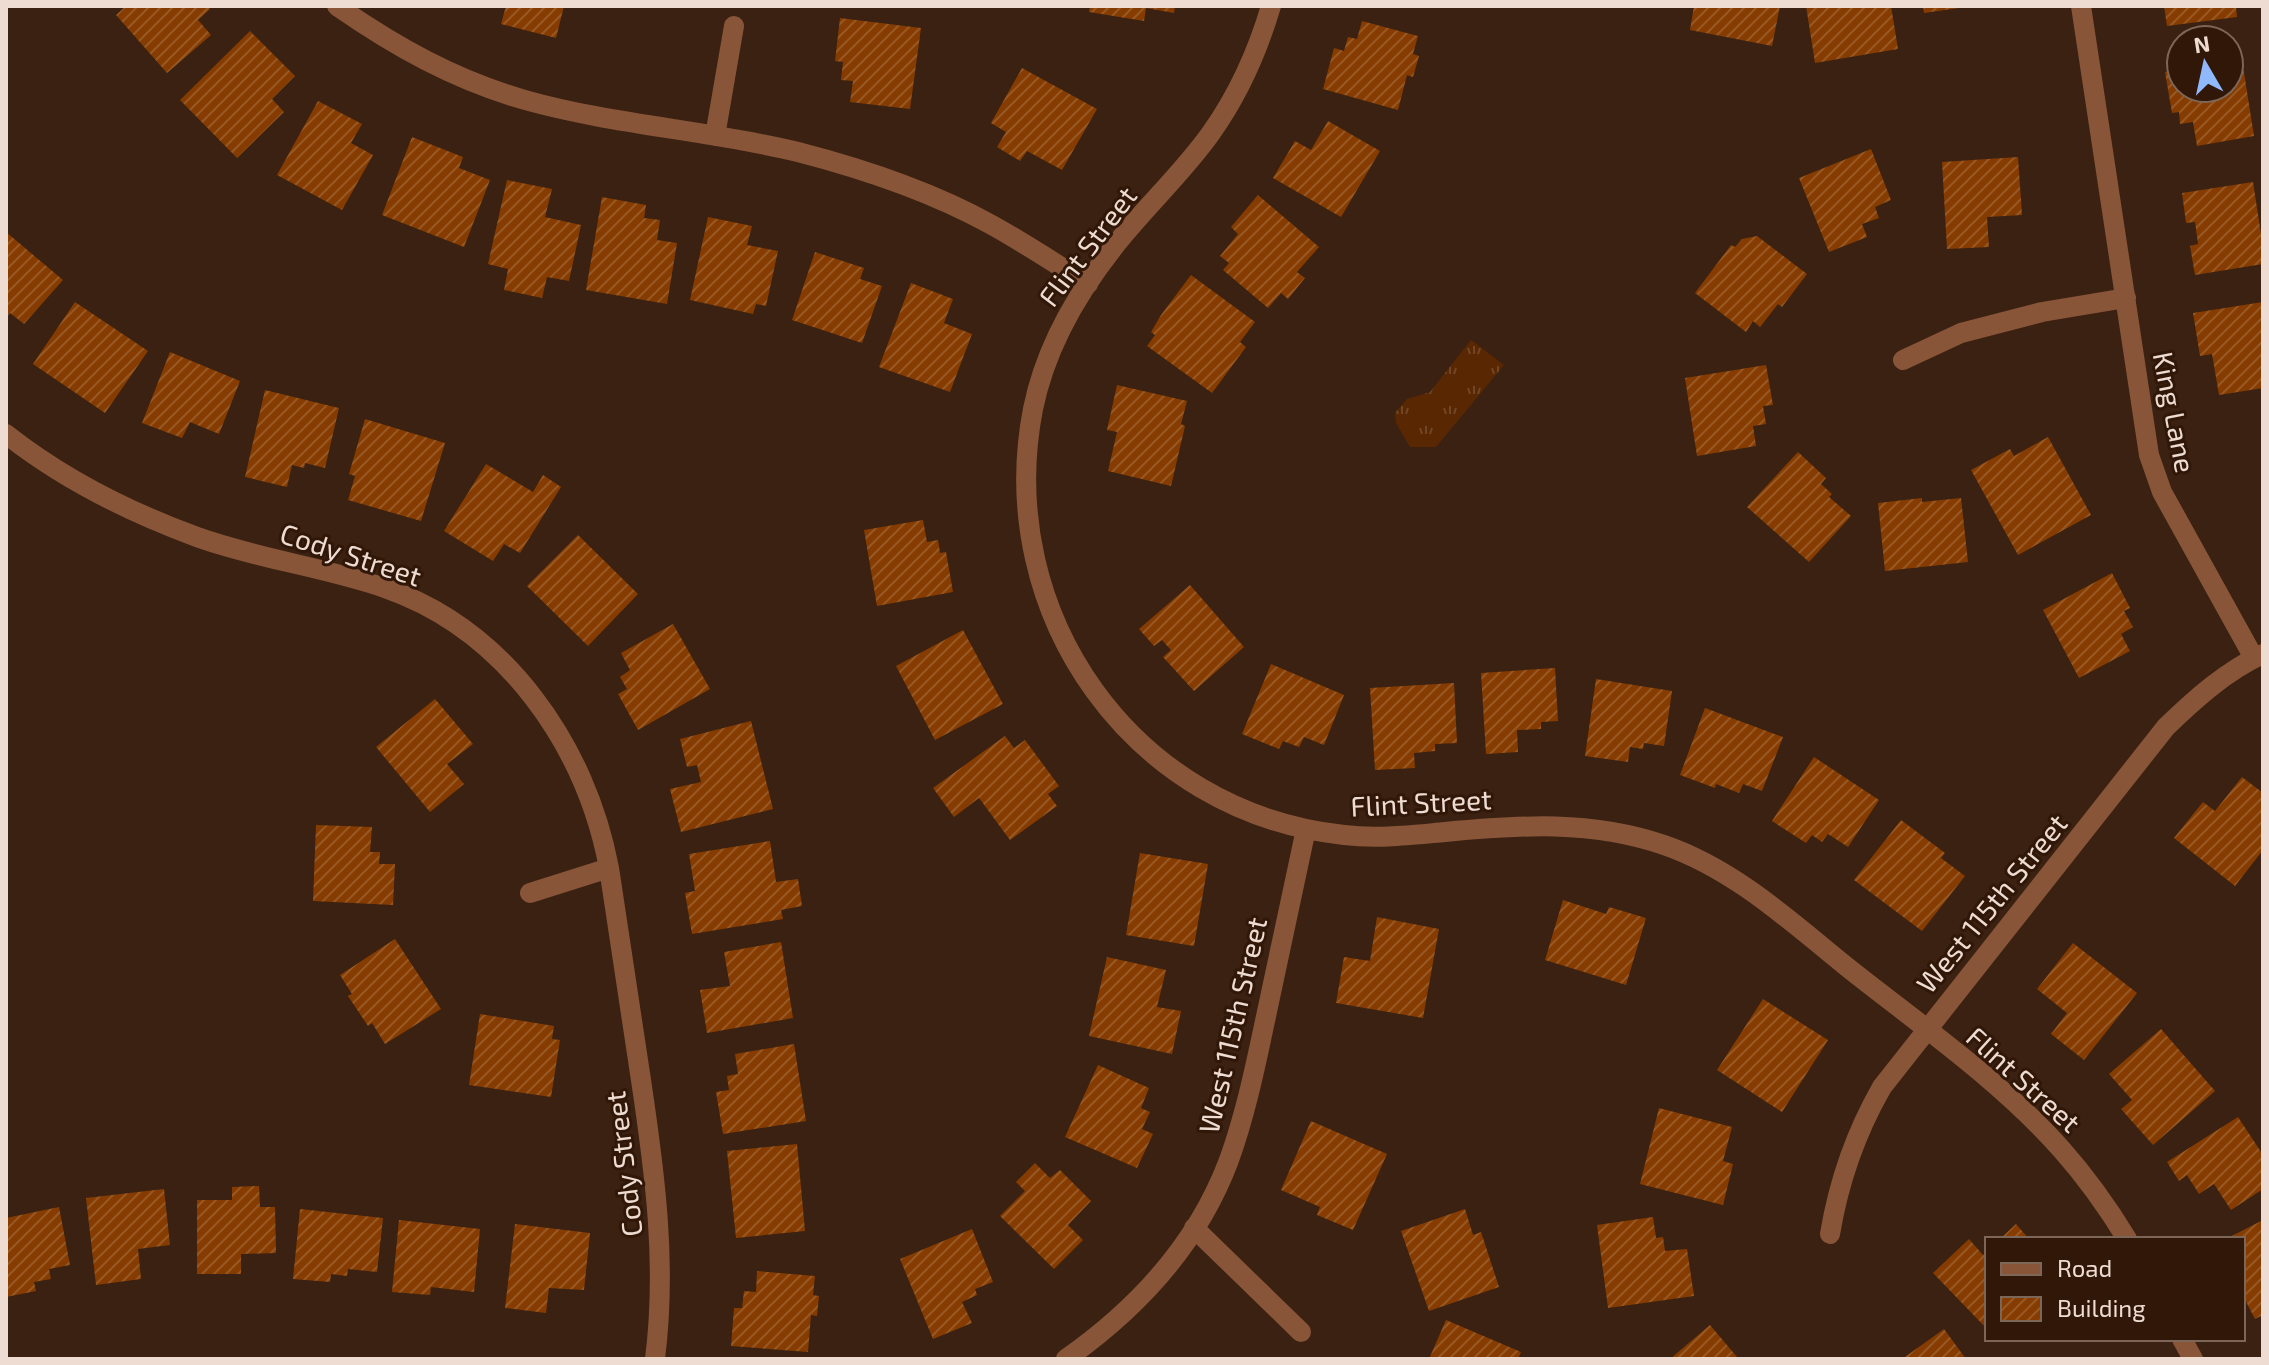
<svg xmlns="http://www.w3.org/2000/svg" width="2269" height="1365" font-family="'Exo 2',sans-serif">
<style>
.grass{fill:url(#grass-tufts)}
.building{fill:url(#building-hatch)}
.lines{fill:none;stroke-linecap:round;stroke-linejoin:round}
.minor{stroke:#885538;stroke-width:20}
.labels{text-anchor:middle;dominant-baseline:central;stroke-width:6;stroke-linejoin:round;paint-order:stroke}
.street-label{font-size:28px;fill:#eedcd2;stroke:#301707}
</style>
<defs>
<pattern id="grass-tufts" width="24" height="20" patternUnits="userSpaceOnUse" patternTransform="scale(2)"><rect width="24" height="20" fill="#592702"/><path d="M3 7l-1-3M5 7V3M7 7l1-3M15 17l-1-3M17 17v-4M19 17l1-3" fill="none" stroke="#714626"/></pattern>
<pattern id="building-hatch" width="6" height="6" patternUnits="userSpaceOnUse" patternTransform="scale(2)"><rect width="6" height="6" fill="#863c00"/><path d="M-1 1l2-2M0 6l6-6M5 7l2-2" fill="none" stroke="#975824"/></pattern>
</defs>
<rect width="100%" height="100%" fill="#3b2111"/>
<path class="grass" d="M1471,340L1504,365L1436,447H1410L1396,423L1395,413L1407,399L1430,392Z"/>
<path class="building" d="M126,6H207L210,9L198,20L211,35L167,73L116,15Z
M506,6H564L556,38L501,24Z
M1090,6H1175L1174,13L1146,8L1144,21L1089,12Z
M1694,6H1780L1772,46L1690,30Z
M1806,6H1891L1898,49L1815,63Z
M1923,6H1959V8L1924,13Z
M2164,6H2236L2237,17L2167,26Z
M840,18L921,28L910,109L850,102L853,81L841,80L843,62L835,61Z
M1362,21L1418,36L1413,54L1419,56L1413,77L1407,75L1398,110L1323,89L1334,48L1344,51L1348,37L1357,39Z
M250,31L295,76L272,99L284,112L237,158L180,100Z
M2242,60L2254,136L2197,146L2193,122L2180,124L2179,112L2172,113L2165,72L2181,69V88H2229V62Z
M1022,68L1097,109L1062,170L1027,151L1020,161L997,147L1006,132L991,123Z
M318,101L362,124L351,143L373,155L342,210L277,175Z
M1328,121L1380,151L1341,217L1273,178L1295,141L1311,150Z
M412,137L463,157L459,168L490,180L464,247L382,215Z
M1871,149L1891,200L1875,207L1879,218L1862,224L1867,237L1829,252L1799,178Z
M2018,157L2022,215L1987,217L1989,247L1947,249L1942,162Z
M507,180L552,189L545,217L581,225L569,281L547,277L542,298L504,290L508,269L488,264Z
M2253,182L2263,247V264L2195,275L2190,246L2198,244L2195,222L2186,223L2182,193Z
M1258,195L1319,247L1297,272L1305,278L1288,299L1281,293L1268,308L1223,270L1229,263L1220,256L1238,234L1231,227Z
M602,197L646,205L644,218L660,220L657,240L677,243L667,304L586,290Z
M708,217L752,226L747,245L778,251L766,306L756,304L753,314L690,300Z
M6,232L63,280L24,324L10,313L6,318Z
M1757,236L1807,274L1782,307L1778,304L1760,327L1753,321L1746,332L1695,293L1731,245L1735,247L1742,239Z
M815,252L864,268L860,279L882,286L862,343L792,320Z
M1191,275L1255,322L1240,342L1246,347L1212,393L1147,346L1155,335L1151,332L1161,315Z
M911,283L953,299L944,323L972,334L950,392L879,367Z
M75,302L148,351L105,413L33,364Z
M2263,302V388L2219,395L2212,354L2200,356L2193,313Z
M170,352L240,381L219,434L190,422L182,438L142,423Z
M1766,365L1773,405L1763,406L1766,424L1753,426L1756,446L1697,456L1685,378Z
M1117,385L1187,401L1181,424L1185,426L1171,486L1108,471L1117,432L1107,430Z
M265,390L339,408L325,468L305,463L304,468L292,465L287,487L245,477Z
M365,419L445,443L421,521L348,500L355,476L349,474Z
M2048,437L2091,515L2018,555L1971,470L2010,449L2014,456Z
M1798,452L1826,478L1821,484L1832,494L1829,497L1851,516L1809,562L1747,507Z
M486,464L533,492L543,475L561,487L520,553L504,544L493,561L444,531Z
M1922,498V502L1961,498L1968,562L1885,571L1878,503Z
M923,520L927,542L938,540L940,553L946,552L953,592L877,606L864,530Z
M578,535L638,594L588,646L527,586Z
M2112,573L2130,608L2124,611L2133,627L2121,634L2130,651L2079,678L2043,610Z
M1190,585L1244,647L1194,691L1163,657L1171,650L1162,640L1154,646L1139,629Z
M673,624L710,689L638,730L618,694L627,689L620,677L630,670L621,653Z
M963,630L1003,704L935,740L896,666Z
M1271,664L1344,695L1324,745L1304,737L1299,747L1283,741L1279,749L1242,734Z
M1555,668L1558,721L1541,722V729L1517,730L1518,752L1486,754L1481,673Z
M1596,679L1672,691L1664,746L1644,743L1643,749L1630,747L1628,762L1585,756Z
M1454,683L1457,743L1435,744V751L1414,753L1415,768L1375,770L1370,688Z
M435,699L473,744L447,764L464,784L430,812L376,747Z
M1705,708L1783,737L1762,791L1743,784L1739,793L1716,784L1715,788L1680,775Z
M751,721L773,809L681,832L670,789L701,782L697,765L687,767L680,739Z
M1005,736L1014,748L1025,740L1059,786L1048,794L1057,806L1010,840L979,798L954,817L933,788Z
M1814,757L1879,800L1848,847L1828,834L1822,842L1812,835L1806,843L1772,821Z
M2242,777L2263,793V850L2235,886L2174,838L2203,802L2215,811Z
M1901,820L1945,853L1941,858L1965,876L1922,931L1854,880Z
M316,825L372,827L370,852H380L379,864H395L393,905L313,901Z
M770,841L776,882L798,879L802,906L781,910L783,919L692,934L685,893L695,891L689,854Z
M1140,853L1208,864L1194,946L1126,935Z
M1563,900L1606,914L1609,907L1646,918L1626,985L1545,960Z
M1377,917L1439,929L1423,1018L1336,1003L1344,957L1370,961Z
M395,939L441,1009L385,1044L372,1023L368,1026L348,996L352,994L340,975Z
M781,942L793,1018L707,1033L700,990L730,986L724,952Z
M2073,943L2137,993L2084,1060L2051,1034L2067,1013L2037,989Z
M1107,957L1166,970L1157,1007L1181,1011L1172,1054L1089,1036Z
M1763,999L1828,1040L1782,1112L1717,1070Z
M480,1014L554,1026L552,1039L560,1040L551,1097L469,1085Z
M2161,1029L2215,1091L2153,1145L2121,1109L2132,1100L2109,1074Z
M794,1044L806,1121L723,1134L716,1092L729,1090L727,1076L738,1074L735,1054Z
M1098,1065L1149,1088L1141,1108L1150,1112L1142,1129L1153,1134L1137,1168L1065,1137Z
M1659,1108L1732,1127L1723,1161L1733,1164L1723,1205L1640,1184Z
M2238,1117L2263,1155V1189L2231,1210L2214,1184L2199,1194L2187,1175L2179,1181L2167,1162Z
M1311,1121L1387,1154L1353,1230L1317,1215L1320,1207L1281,1190Z
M797,1144L805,1231L736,1238L727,1151Z
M1035,1163L1050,1178L1060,1170L1091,1201L1068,1225L1083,1240L1054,1269L1000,1216L1025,1191L1016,1182Z
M259,1186L260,1207H275L276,1253L241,1254V1274H197V1200H232V1187Z
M164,1189L170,1245L138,1249L141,1279L96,1285L86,1198Z
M59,1207L70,1265L49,1269L51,1279L34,1282L36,1291L6,1297V1218Z
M300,1209L383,1218L377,1272L348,1269L347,1276L331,1274L330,1282L293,1279Z
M1465,1209L1473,1235L1481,1232L1499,1287L1429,1311L1401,1231Z
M1653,1217L1656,1238L1663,1237L1665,1251L1687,1249L1694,1296L1608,1308L1597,1225Z
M399,1220L480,1229L474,1292L431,1287L430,1295L392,1292Z
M2263,1220V1315L2255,1319L2243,1296V1239H2226Z
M515,1224L590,1233L584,1290L549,1288L546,1313L505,1308Z
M2016,1224L2029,1239H2000Z
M972,1229L993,1282L975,1289L977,1295L962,1302L972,1323L933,1339L900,1259Z
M1969,1239L1983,1255L1987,1251V1329L1933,1273Z
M757,1271L815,1276L813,1295L819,1296L817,1316L811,1315L808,1352L731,1346L734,1308H742L744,1291L756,1292Z
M1446,1320L1521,1352L1518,1359H1429Z
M1710,1325L1737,1357L1735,1359H1670Z
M1944,1329L1966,1359H1902Z"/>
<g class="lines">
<path class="minor" d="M337,6C396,47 455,80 525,100C614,125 708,130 798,152C864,169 930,191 990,224C1023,242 1056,264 1088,284
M1271,6C1258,50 1238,95 1211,133C1182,174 1144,208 1113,248C1076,295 1045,349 1033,409C993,615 1134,813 1344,835C1378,839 1411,835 1445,832C1520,825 1591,820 1664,845C1734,869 1790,921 1847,967C1920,1025 2000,1080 2062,1150C2086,1177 2108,1208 2127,1239
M2081,6L2149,455L2162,492L2254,658
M715,136L734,26
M1903,360L1961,333L2042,312L2126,298
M6,434C63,479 129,512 197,537C258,559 324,567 385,588C506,630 586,746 609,868C620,939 630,1009 641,1080C655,1174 667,1264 655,1359
M530,893L609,868
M1194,1228L1301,1332
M1830,1234C1839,1180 1855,1134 1882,1087L2166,727C2195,699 2226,671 2263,654
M2182,1339L2193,1359
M1066,1359C1137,1309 1198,1243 1229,1160C1247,1110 1257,1058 1268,1007C1281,948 1293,888 1306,829"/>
</g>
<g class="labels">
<g class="street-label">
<text transform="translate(1087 246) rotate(-53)">Flint Street</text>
<text transform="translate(2175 412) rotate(79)">King Lane</text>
<text transform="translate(351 554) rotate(18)">Cody Street</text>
<text transform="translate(1421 802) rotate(-3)">Flint Street</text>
<text transform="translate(1991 903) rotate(-51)">West 115th Street</text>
<text transform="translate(1232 1025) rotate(-77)">West 115th Street</text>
<text transform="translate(2024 1079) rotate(42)">Flint Street</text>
<text transform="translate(623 1164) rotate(-97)">Cody Street</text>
</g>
</g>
<rect width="2269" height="1365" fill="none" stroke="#eedcd2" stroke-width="16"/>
<rect x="1985" y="1237" width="260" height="104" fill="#301707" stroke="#7c6658" stroke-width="2"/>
<rect x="2001" y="1263" width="40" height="12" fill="#885538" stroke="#7c6658" stroke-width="2"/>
<text x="2057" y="1277" font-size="24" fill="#eedcd2">Road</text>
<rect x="2001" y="1297" width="40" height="24" fill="url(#building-hatch)" stroke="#7c6658" stroke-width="2"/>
<text x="2057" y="1317" font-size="24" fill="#eedcd2">Building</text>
<g transform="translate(2205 64) rotate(351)"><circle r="38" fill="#301707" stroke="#7c6658" stroke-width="2"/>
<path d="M0-6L14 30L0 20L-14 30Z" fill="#8fb8fd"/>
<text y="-12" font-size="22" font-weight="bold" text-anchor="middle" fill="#eedcd2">N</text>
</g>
</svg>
